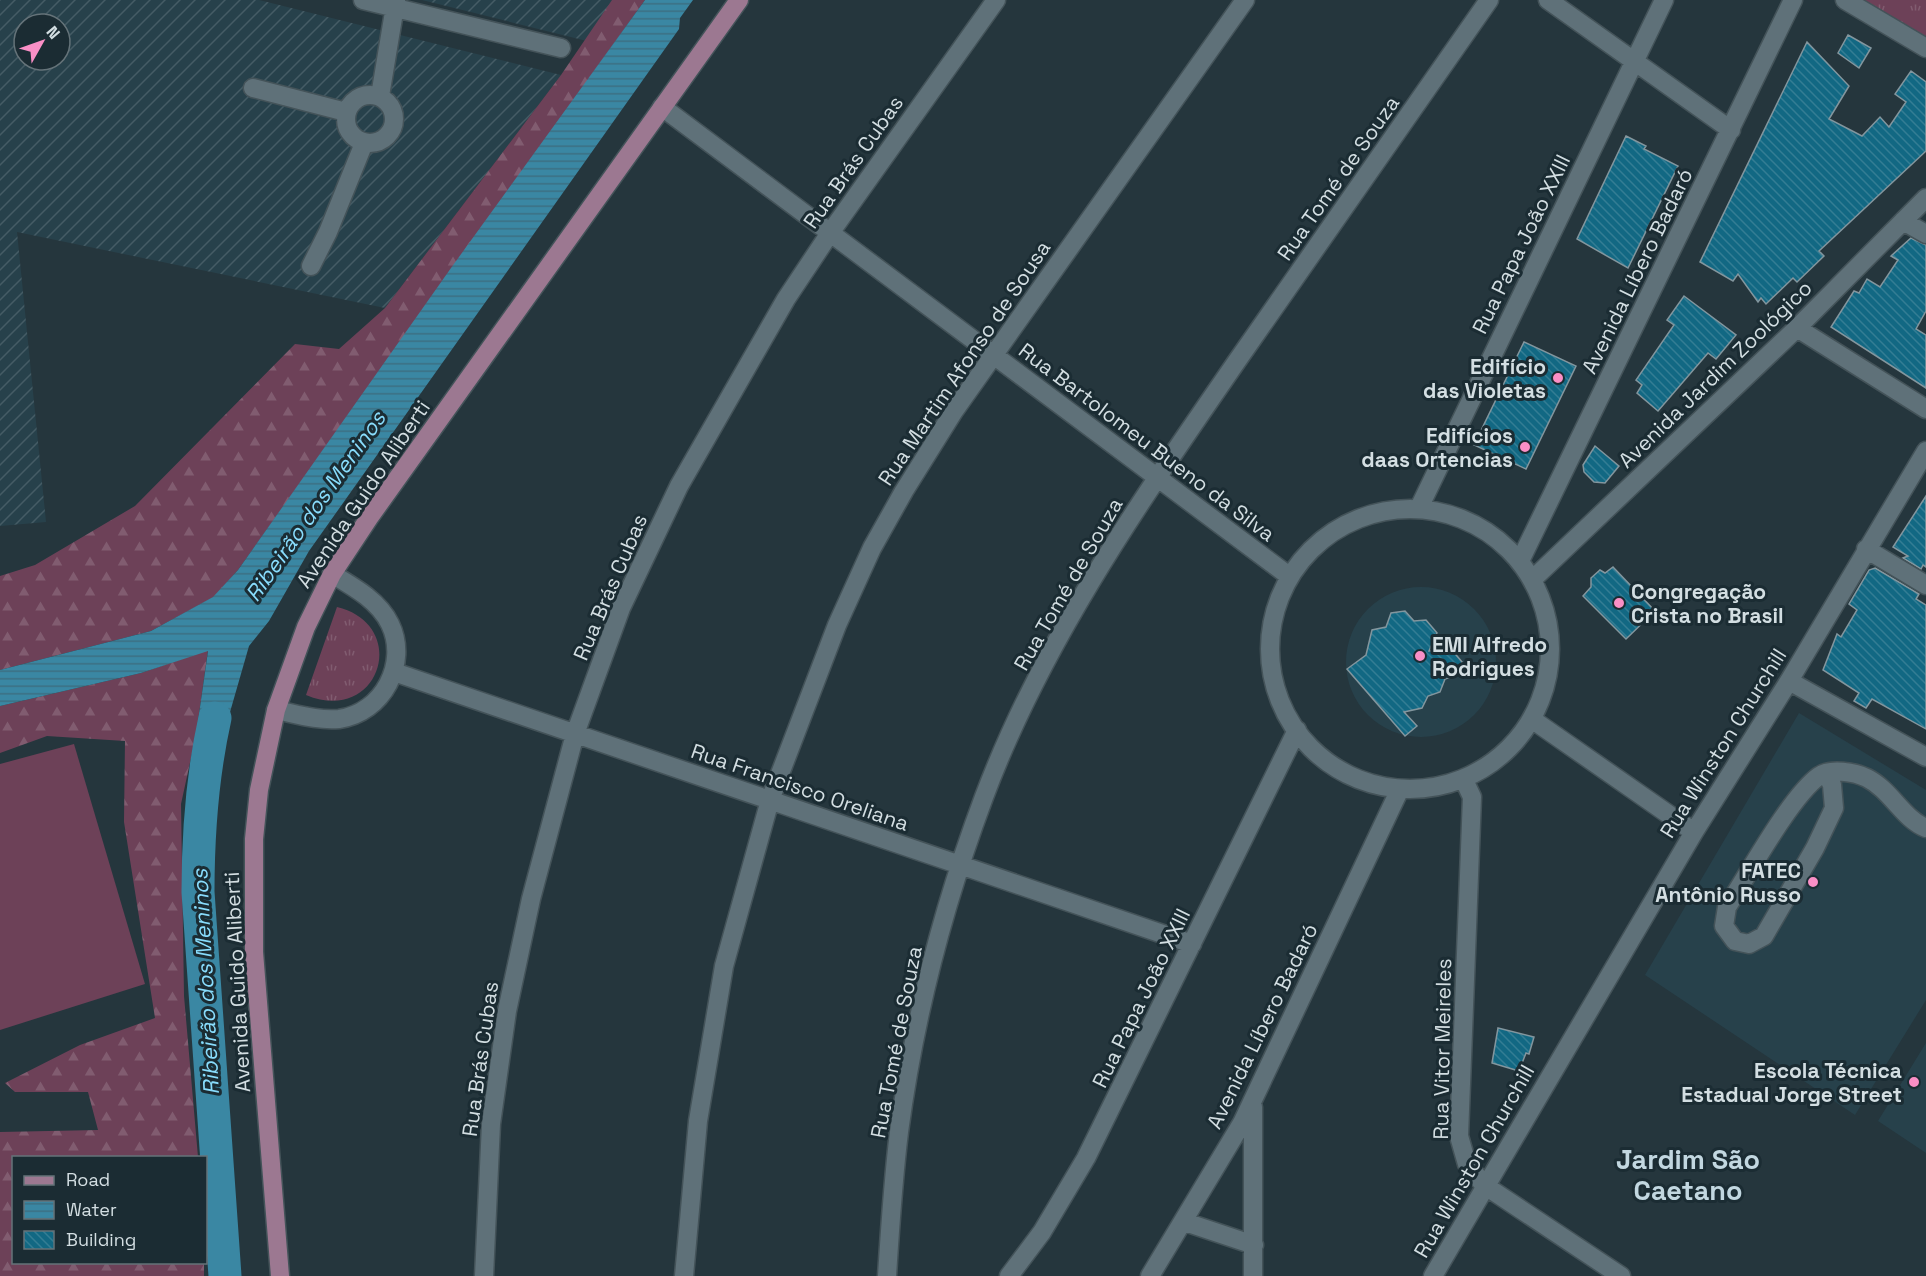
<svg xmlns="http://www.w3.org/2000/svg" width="1926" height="1276" font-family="'Space Grotesk',sans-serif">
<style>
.built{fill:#27414b}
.industrial{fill:url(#industrial-furrows);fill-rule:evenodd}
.grass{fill:url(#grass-tufts)}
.forest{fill:url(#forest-firs)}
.pitch{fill:#6d4158}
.water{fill:url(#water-rules)}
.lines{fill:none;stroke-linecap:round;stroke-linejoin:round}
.river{stroke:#3a87a3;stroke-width:33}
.building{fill:url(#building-back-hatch);stroke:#83969e;stroke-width:1.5}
.minor-casing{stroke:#445359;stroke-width:21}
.major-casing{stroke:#445359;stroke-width:21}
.minor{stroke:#5f7179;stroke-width:18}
.major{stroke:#9c7891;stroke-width:18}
.poi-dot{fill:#fa8fc6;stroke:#1b2c33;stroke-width:2}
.labels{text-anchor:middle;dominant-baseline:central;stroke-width:6;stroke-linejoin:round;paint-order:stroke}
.street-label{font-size:21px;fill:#d3dee2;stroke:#1b2c33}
.poi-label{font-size:21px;font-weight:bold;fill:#d3dee2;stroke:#1b2c33;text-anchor:end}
.water-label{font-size:22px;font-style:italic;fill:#88dcfc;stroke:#1b2c33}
.district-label{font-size:27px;font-weight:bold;fill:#c2d7e0;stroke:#1b2c33}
</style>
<defs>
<pattern id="industrial-furrows" width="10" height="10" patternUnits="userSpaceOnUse" patternTransform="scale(1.5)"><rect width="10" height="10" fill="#27414b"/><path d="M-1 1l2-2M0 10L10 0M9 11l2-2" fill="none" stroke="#455c65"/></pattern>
<pattern id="grass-tufts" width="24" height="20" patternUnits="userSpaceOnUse" patternTransform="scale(1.5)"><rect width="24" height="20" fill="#6d4158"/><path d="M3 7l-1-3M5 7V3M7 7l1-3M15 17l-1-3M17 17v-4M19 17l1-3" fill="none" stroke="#815c70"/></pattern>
<pattern id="forest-firs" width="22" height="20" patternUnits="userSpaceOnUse" patternTransform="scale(1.5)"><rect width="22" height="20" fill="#6d4158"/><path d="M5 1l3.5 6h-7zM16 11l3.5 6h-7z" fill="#815c70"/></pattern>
<pattern id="water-rules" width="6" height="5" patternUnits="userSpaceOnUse" patternTransform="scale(1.5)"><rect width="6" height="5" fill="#3a87a3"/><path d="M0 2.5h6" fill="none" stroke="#3c6f82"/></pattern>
<pattern id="building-back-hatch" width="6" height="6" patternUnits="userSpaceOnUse" patternTransform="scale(1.5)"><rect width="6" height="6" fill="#126883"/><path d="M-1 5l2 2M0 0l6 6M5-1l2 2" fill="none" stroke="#347d94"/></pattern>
</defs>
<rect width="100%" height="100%" fill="#25363d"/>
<path class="built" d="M1346 662a75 75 0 1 1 150 0a75 75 0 1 1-150 0Z
M1799,713L1926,790V1000L1855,1115L1645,975Z
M1926,1043V1153L1878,1121Z"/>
<path class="industrial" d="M0,0H259L561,75L385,308L17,232L46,522L0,526ZM24,24H60V60H24Z
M422,0H626L595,43Z"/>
<path class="grass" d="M1864,0H1926V37Z
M337,607C411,625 380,726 306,695Z"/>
<path class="forest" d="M612,0H645L238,570L214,597L151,631L0,670V576L35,565L135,506L295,344L339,349L385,308L561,75Z
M208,650L196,735L181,804L184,996L198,1157L14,1158V1262L204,1263V1276H0V1132L98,1130L88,1092H15L5,1083L80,1045L155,1018L124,822L125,741L47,736L0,753V706L141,673Z"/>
<path class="pitch" d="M74,744L145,984L0,1030V764Z"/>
<path class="water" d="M645,0H693L680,18L679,29L309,551L269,621L249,646L226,726L205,763L196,735L208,651L141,673L0,706V670L151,631L213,597L238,570L451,268Z"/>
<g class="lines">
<path class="river" d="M215,718C202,776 198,833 198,892L225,1276"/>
</g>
<path class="building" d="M1848,35L1871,48L1859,68L1838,53Z
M1807,42L1849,86L1829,119L1862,136L1880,117L1889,127L1906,102L1895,94L1911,71L1926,82V151L1819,251L1824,256L1797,282L1793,278L1766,304L1761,298L1758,302L1738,274L1733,281L1700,262Z
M1626,136L1646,146L1644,149L1678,166L1628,268L1577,239Z
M1911,238L1926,245V311L1916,329L1926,335V388L1831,327L1854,291L1859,293L1867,279L1880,287L1898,260L1891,256Z
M1684,296L1736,335L1716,359L1708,353L1658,411L1637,393L1642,385L1636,380L1674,325L1667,320Z
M1524,342L1576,366L1526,469L1474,445Z
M1595,446L1619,466L1605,483L1594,482L1584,472L1583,465Z
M1926,496V567L1923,565L1921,569L1903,558L1908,556L1893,547Z
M1613,567L1655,611L1626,639L1583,596L1591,587V578L1600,570L1605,573Z
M1875,568L1919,594L1916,599L1926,605V729L1872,699L1866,708L1854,701L1859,693L1823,670L1837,634L1841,637L1857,610L1849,604L1869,570Z
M1405,611L1414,621L1426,620L1437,633L1429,651L1452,650L1462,662L1457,675L1445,679L1440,692L1428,696L1422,708L1404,712L1417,726L1405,736L1347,669L1366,655L1372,630L1386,627L1391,613Z
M1498,1028L1534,1037L1529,1054L1526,1053L1519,1071L1492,1063Z"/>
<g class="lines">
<g class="minor-casing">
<path id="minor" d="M363,0L561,48
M1548,0L1731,130
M1845,0L1926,48
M253,88L346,112
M346 119a24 24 0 1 1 48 0a24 24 0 1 1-48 0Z
M380,96L396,0
M662,107L1289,576
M1903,221L1926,234
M311,266L328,232L364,143
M1797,328L1926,409
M1419,508L1664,0
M1270 649a140 140 0 1 1 280 0a140 140 0 1 1-280 0Z
M1866,549L1926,585
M1520,561L1793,0
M1533,579L1797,328L1926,198
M394,672L1192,944
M1789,681L1926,757
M276,710C296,714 318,721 339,719C383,713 409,663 390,624C379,601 354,587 332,574
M1533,720L1694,832
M1826,773L1832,785L1834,808L1815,848L1764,936L1749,944L1735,941L1724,926L1727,907C1748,875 1790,797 1819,776C1830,768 1855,772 1867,778C1891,790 1903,819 1926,828
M1464,780L1472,797L1459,1136L1467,1164L1484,1185L1621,1276
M1185,1222L1254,1245
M484,1276L491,1124L507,1011L531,899L575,734L621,608L679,486L786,299L830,233L996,0
M684,1276L698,1121L724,966L770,800L837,625L872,548L904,491L954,411L1245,0
M887,1276C890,1228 893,1180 899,1132C914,1019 944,904 984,797C1043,639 1142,499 1237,361C1321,241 1405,120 1489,0
M1009,1276L1042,1232L1086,1158L1297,730
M1150,1276L1242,1123L1400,789
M1253,1276V1107
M1433,1276L1694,832L1789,681L1926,451"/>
</g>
<g class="major-casing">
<path id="major" d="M280,1276L254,952V839L259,790L276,710L306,627L332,574L369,518L739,0"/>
</g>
<use href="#minor" class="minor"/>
<use href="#major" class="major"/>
</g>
<g class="poi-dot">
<circle cx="1558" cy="378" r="6"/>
<circle cx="1525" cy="447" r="6"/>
<circle cx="1619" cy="603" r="6"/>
<circle cx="1420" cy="656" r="6"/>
<circle cx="1813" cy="882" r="6"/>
<circle cx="1914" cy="1082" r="6"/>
</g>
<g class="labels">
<g class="street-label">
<text transform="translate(853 162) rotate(-55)">Rua Brás Cubas</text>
<text transform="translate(1338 178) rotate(-55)">Rua Tomé de Souza</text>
<text transform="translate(1521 244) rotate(-64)">Rua Papa João XXIII</text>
<text transform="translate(1637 271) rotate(-64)">Avenida Líbero Badaró</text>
<text transform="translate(964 363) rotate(-56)">Rua Martim Afonso de Sousa</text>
<text transform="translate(1715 374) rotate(-44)">Avenida Jardim Zoológico</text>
<text transform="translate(1147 442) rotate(37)">Rua Bartolomeu Bueno da Silva</text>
<text transform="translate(363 494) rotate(-56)">Avenida Guido Aliberti</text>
<text transform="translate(1068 584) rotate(-60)">Rua Tomé de Souza</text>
<text transform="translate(610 587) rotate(-67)">Rua Brás Cubas</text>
<text transform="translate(1723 743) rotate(-58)">Rua Winston Churchill</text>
<text transform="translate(800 787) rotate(19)">Rua Francisco Oreliana</text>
<text transform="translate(237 982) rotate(-93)">Avenida Guido Aliberti</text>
<text transform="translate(1141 998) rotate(-64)">Rua Papa João XXIII</text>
<text transform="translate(1262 1026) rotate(-64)">Avenida Líbero Badaró</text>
<text transform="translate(896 1042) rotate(-79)">Rua Tomé de Souza</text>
<text transform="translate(1442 1049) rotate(-89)">Rua Vitor Meireles</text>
<text transform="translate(480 1059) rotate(-82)">Rua Brás Cubas</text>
<text transform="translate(1474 1161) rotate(-60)">Rua Winston Churchill</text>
</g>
<g class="poi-label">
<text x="1546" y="366">Edifício<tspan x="1546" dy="24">das Violetas</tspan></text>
<text x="1513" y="435">Edifícios<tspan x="1513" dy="24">daas Ortencias</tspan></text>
<text x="1631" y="591" text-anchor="start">Congregação<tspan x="1631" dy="24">Crista no Brasil</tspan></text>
<text x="1432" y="644" text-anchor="start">EMI Alfredo<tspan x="1432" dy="24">Rodrigues</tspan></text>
<text x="1801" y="870">FATEC<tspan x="1801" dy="24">Antônio Russo</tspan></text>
<text x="1902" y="1070">Escola Técnica<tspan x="1902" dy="24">Estadual Jorge Street</tspan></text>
</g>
<g class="water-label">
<text transform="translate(315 506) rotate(-55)">Ribeirão dos Meninos</text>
<text transform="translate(205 982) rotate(-93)">Ribeirão dos Meninos</text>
</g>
<g class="district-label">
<text x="1688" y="1159">Jardim São<tspan x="1688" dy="31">Caetano</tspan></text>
</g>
</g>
<rect x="12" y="1156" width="195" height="108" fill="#1b2c33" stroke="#657379" stroke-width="1.5"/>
<rect x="24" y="1176" width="30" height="9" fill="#9c7891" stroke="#657379" stroke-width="1.5"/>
<text x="66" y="1186" font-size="18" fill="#d3dee2">Road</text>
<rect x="24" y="1201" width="30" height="18" fill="url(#water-rules)" stroke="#657379" stroke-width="1.5"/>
<text x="66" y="1216" font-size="18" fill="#d3dee2">Water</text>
<rect x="24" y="1231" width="30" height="18" fill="url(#building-back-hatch)" stroke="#657379" stroke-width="1.5"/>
<text x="66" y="1246" font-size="18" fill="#d3dee2">Building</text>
<g transform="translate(42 42) rotate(50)"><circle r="28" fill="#1b2c33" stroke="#657379" stroke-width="1.5"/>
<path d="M0-4.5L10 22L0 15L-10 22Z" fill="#fa8fc6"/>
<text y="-9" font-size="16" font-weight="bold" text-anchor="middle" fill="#d3dee2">N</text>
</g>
</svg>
